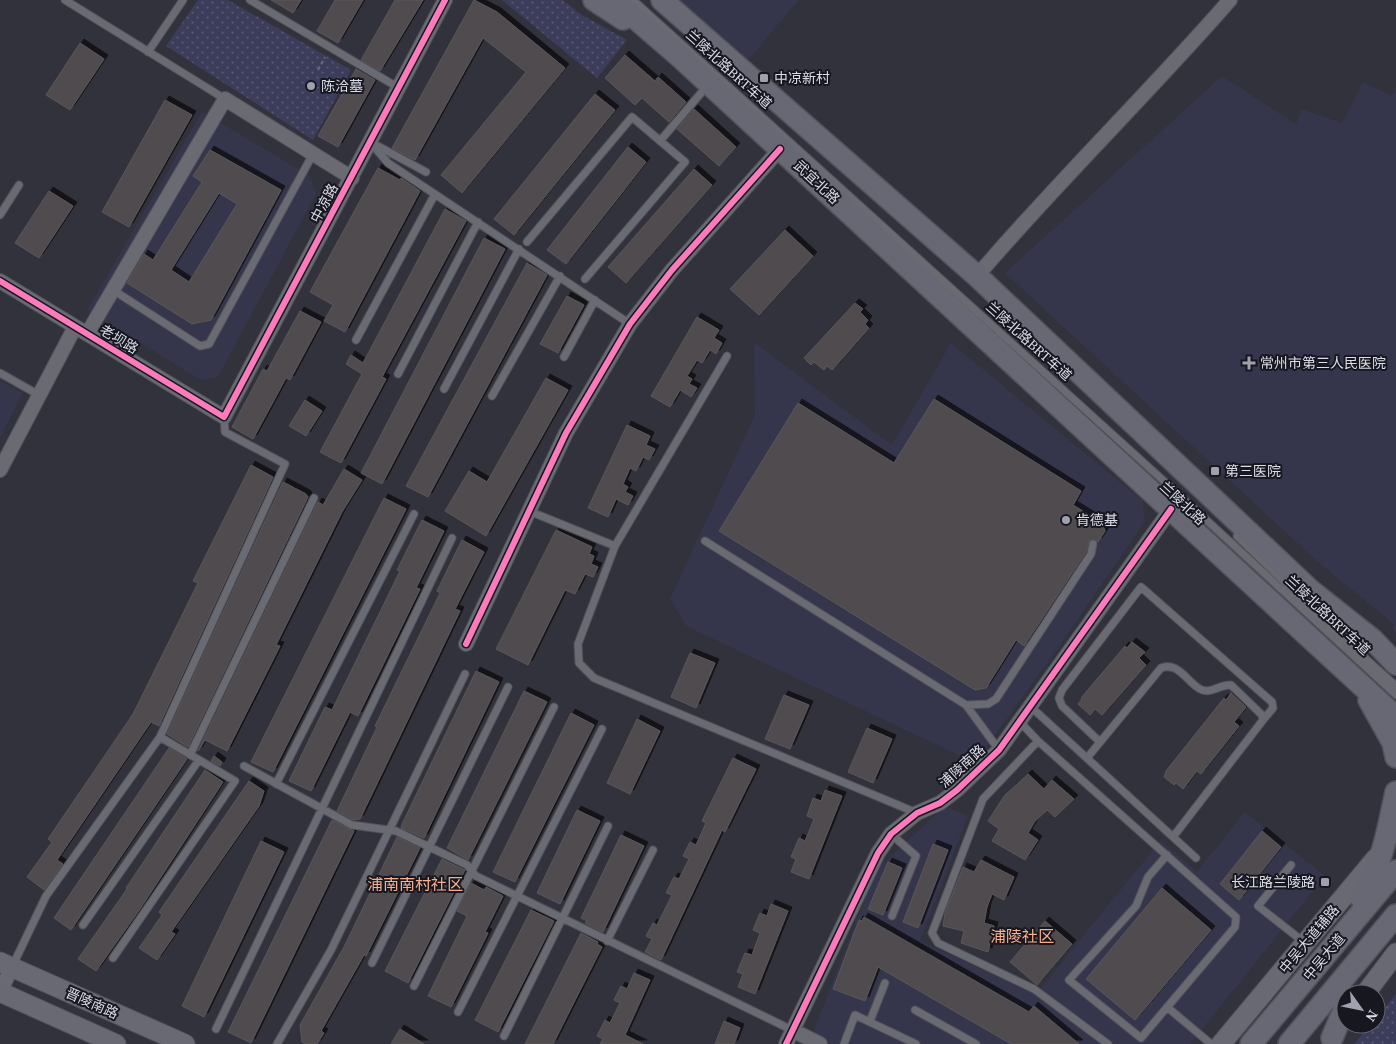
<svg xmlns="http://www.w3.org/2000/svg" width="1396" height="1044" font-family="'Source Serif 4','Noto Sans SC',serif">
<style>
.built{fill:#35354c}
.grass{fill:url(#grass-dots)}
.building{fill:#504c4f;stroke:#5b5659;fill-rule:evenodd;filter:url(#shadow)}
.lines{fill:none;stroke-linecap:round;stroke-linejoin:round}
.service-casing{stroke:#51515a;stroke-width:9}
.minor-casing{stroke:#51515a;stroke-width:16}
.secondary-casing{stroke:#51515a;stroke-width:21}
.primary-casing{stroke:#51515a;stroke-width:24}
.path{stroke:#686870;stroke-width:2;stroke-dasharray:4 2.5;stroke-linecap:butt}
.service{stroke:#696a72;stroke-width:7}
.minor{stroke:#696a72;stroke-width:14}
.secondary{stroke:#696973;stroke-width:19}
.primary{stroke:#676873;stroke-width:21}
.cycleway-casing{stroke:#16171f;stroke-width:9}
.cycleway{stroke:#fd7abc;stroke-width:6}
.poi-dot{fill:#a0a1ad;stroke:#16171f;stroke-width:2}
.labels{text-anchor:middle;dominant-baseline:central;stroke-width:4;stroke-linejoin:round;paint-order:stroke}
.street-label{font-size:14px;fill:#dcddea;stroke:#16171f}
.poi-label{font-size:14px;fill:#dcddea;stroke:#16171f;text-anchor:start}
.quarter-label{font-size:16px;fill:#f9ae8c;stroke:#16171f}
</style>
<defs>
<pattern id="grass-dots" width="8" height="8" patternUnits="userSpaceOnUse" patternTransform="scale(1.25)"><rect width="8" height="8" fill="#3c3c5b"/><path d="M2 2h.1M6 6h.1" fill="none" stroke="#585873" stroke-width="1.8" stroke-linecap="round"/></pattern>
<filter id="shadow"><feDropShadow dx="4" dy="-4" stdDeviation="0" flood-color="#0009"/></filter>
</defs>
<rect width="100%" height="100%" fill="#32323c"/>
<path class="built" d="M678,0H799L748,60L693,16Z
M1222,76L1296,124L1301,109L1342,123L1363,82L1392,96L1396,90V633L1392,629L1394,624L1318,562L1005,273Z
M202,112L310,176L316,194L218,377L201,380L87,310Z
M754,342L892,445L951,343L1142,500L1145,521L1061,644L975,763L686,626L670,599L755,415Z
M0,380L23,393L0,438Z
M945,806L968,816L920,941L1036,994L1161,840L1197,872L1245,812L1325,876L1190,1044H832L812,1035L876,870Z"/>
<path class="grass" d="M198,0H228L351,70L313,140L166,46Z
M502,0H563L580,14L627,40L597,78Z
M1396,994V1044H1354L1371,1024H1376V1018Z"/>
<path class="building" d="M271,0H301L293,13Z
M335,0H363L338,43L317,31Z
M395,0H423L380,71L361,60Z
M474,0L497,12L565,68L462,193L441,175L526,72L483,38L415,160L392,148Z
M80,43L104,59L70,110L46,95Z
M625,55L655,81L658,77L686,102L669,122L642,98L635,105L605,78Z
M356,69L375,80L338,147L318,136Z
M595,94L615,110L514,235L494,219Z
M165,100L192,115L129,227L102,212Z
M694,109L736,147L719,166L677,129Z
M628,147L646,162L566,264L547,250Z
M210,150L281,190L211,320L192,324L127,283L144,254L153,260L202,182L193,176ZM219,193L237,204L189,282L171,270Z
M378,168L400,180L401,178L420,191L345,332L324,321L333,305L310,292Z
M694,169L712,185L626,283L608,267Z
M49,191L73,206L39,258L15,243Z
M445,209L466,221L382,377L386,379L341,463L320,452L362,374L346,364L351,355L363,363Z
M785,230L813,256L759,315L730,289Z
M484,238L505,249L382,484L361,473Z
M527,263L547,275L428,497L406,486Z
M567,296L584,305L558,353L540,344Z
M855,303L863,309L860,312L868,320L865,324L869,328L832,370L827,366L824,370L814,362L811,365L804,358Z
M300,311L321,322L290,380L286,378L253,439L232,427L263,369L267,371Z
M697,317L719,330L714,338L722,343L716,354L710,350L702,363L697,360L687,376L692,379L689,384L697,388L691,397L680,390L670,407L651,396Z
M546,378L568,390L486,536L445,511L469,471L487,482Z
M934,399L1081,491L1073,505L1102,523L1105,531L1098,542L1094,539L1089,541L1086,552L1024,646L1016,640L986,688L975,690L719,531L798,403L894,463Z
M305,400L322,411L306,436L289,426Z
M627,425L650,436L646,445L655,449L649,460L643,457L636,471L630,468L623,484L628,487L625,492L633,496L628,505L616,499L608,517L588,508Z
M251,465L273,477L159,726L151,722L57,860L63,864L44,890L27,877L52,842L48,839L133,714L198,583L193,581Z
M344,469L362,480L342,512L276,645L280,646L227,751L205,740L198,751L318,502L323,505Z
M283,482L306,494L308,497L188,747L167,734Z
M384,498L406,509L273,772L251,762Z
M422,520L444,531L416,588L420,589L358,716L350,712L311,791L289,781L325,707L332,710L400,571L397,570Z
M556,530L592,547L589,554L594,556L591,564L598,567L593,577L585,574L575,594L565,590L528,665L496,649Z
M462,540L484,552L455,609L460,611L360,819L354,820L337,811L377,727L375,726L440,593L437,591Z
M1132,642L1145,652L1139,658L1146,665L1102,715L1095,709L1090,715L1078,704L1082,699L1081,698L1125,646L1127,648Z
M690,653L715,663L696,708L671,697Z
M476,671L499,682L424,838L401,828L402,824Z
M524,691L547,702L468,860L447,848Z
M1231,693L1246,707L1234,722L1239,726L1201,774L1197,771L1183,789L1176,783L1174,785L1164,777L1166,771L1224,698L1226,700Z
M784,695L809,705L790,749L765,739Z
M571,713L594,725L515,882L493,872Z
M637,719L660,731L630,794L607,783Z
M867,728L892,739L873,783L848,772Z
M169,748L187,759L71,930L54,918Z
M214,756L222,762L220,766L211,761Z
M733,758L756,769L725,832L722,830L661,960L645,952L652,939L646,936L653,923L657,925L672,895L666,893L674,877L679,879L689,859L683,856L690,842L696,845L706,823L702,821Z
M205,770L223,782L140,909L96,971L78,959L127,889L126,888Z
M1028,774L1044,789L1052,780L1074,799L1055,817L1047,810L1035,821L1028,833L1038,840L1025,860L992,841L999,829L988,821L1005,795Z
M249,781L264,791L259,806L171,932L175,934L157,960L139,948L162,915L159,912Z
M825,790L842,796L809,879L791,872L796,859L791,857L799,838L805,841L814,819L807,816L813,798L821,801Z
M577,810L600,821L560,904L537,893Z
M332,820L354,831L251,1043L228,1032Z
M1262,831L1281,847L1239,900L1220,884Z
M621,835L644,846L603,932L585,923L587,921L581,918Z
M397,837L420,848L366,956L364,955L321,1031L324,1033L317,1044H306L302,1042L300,1025L345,945Z
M261,841L284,852L204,1017L182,1006Z
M933,844L948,850L918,928L903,922Z
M442,859L465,870L408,983L385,971Z
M981,860L1014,877L1004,900L992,894L987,907L984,923L994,926L988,952L961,943L964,931L943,926L945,913L963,867L974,872Z
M888,862L902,868L883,915L868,909Z
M471,883L484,890L486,887L503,896L485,932L488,933L451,1007L428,996L467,916L457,911Z
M1162,888L1211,930L1135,1020L1086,979Z
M771,904L788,911L755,994L738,987L743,974L737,972L745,953L752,955L760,933L753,930L760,913L767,916Z
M531,910L554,921L498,1032L475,1020Z
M864,917L1029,1012L1034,1006L1079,1044H1011L878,967L865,1001L833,989L859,920L862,921Z
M1045,921L1072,944L1037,985L1010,962Z
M581,933L598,942L597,944L602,947L553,1044H525Z
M634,973L650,980L625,1035L643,1044H600L603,1039L597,1036L605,1020L610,1023L620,1003L614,1000L621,986L627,989Z
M724,1021L740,1028L734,1044H715Z
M400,1029L424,1044H391Z"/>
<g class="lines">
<g class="service-casing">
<path id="service" d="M65,0L225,99
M250,0L399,88
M633,0L1176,492L1396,695
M148,52L183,0
M660,141L707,86
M370,142L388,163L630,324
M376,145L426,172
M0,215L19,185
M527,242L632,117L685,162L585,279
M113,290L200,346L209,344L313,154
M356,340L435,194
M727,356L615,546L578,644L579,663L594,678L917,813
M564,357L595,300
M0,373L39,395
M398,374L478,222
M444,389L519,249
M492,396L560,276
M529,511L615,546
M1237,536L1338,634
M705,541L966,705L988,704L996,699L1091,554L1093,544
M1335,631L1396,686
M966,705L999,750
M1031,707L1196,858
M1020,722L1038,741L1236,917L1235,927L1141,1038L1069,980L1136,906L1148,877L1167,855
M1038,741L983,799L932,933L938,943L1034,989L1108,1044
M1100,742L1062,706L1059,698L1062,690L1141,587L1272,702L1273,708L1263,720
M190,755L314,498
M1087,758L1161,668C1178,661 1187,682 1200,689C1210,695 1220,684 1231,685L1262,715L1263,720L1173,837
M244,766L352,825L396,831L467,865L476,876L792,1030
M276,784L414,514
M891,834L916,856L892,916
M1291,865L1258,906L1305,943
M83,925L199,760
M607,941L653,850
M113,958L235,781L160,737
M372,963L508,687
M12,967L46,896L160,737L285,464L225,432L224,417
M414,986L554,707
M1167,1007L1211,1044
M915,1010L976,1044
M458,1012L602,729
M870,1021L885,983
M216,1029L452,538
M504,1036L608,826
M277,1044L331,950L465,674
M844,1044L855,1015L916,1044"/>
</g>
<g class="minor-casing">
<path id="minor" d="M977,276C1058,181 1148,94 1230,0
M0,281L224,417L445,0
M87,334L225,99L352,178
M0,470L75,327
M466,644L566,433L630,324L672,270L780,149
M0,992L12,967
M792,1030L820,1044
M786,1044L878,853L891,834L917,813L940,803L957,790L999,750L1171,509"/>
</g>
<g class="secondary-casing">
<path id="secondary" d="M0,962L185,1044
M0,992L116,1044
M1365,994L1396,953
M1221,1044L1376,858"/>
</g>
<g class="primary-casing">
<path id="primary" d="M594,0L623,19
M614,0L680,57L1396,717
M662,0L977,276L1310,590L1373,640L1396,664
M1369,700L1393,743L1396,757
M1360,897C1383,866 1388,828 1396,792
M1332,1038L1346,1005
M1251,1044L1396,871
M1289,1044L1396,915"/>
</g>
<path class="path" d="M318,70L325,57"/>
<use href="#service" class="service"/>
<use href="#minor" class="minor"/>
<use href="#secondary" class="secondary"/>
<use href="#primary" class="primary"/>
<g class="cycleway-casing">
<path id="cycleway" d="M0,281L224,417L445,0
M466,644L566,433L630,324L672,270L780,149
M786,1044L878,853L891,834L917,813L940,803L957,790L999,750L1171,509"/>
</g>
<use href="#cycleway" class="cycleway"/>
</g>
<g class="poi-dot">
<rect x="759" y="73" width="10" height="10" rx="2.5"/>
<circle cx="311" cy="86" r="5"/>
<path d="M1246.5 355.5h5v5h5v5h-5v5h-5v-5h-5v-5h5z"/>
<rect x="1210" y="466" width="10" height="10" rx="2.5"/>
<circle cx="1066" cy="520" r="5"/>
<rect x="1320" y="877" width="10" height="10" rx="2.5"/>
</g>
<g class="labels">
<g class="street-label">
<text transform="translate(729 69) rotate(42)">兰陵北路BRT车道</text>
<text transform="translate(817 182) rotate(43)">武宜北路</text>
<text transform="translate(324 203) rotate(-62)">中凉路</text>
<text transform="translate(119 339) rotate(31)">老坝路</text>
<text transform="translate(1029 341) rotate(42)">兰陵北路BRT车道</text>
<text transform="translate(1183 503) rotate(43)">兰陵北路</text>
<text transform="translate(1328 615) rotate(43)">兰陵北路BRT车道</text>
<text transform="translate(962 766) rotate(-42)">浦陵南路</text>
<text transform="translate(1309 939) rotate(-50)">中吴大道辅路</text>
<text transform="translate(1324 957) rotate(-50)">中吴大道</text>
<text transform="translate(92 1003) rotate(24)">晋陵南路</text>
</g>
<g class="poi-label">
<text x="774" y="78">中凉新村</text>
<text x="321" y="86">陈洽墓</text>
<text x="1260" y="363">常州市第三人民医院</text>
<text x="1225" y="471">第三医院</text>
<text x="1076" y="520">肯德基</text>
<text x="1315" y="882" text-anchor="end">长江路兰陵路</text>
</g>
<g class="quarter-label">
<text x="415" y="884">浦南南村社区</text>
<text x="1022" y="936">浦陵社区</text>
</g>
</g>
<g transform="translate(1361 1009) rotate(123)"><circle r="24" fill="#16171f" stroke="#656670"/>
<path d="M0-4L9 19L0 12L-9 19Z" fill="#a0a1ad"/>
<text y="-8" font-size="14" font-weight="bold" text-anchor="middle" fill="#dcddea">N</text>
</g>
</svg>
